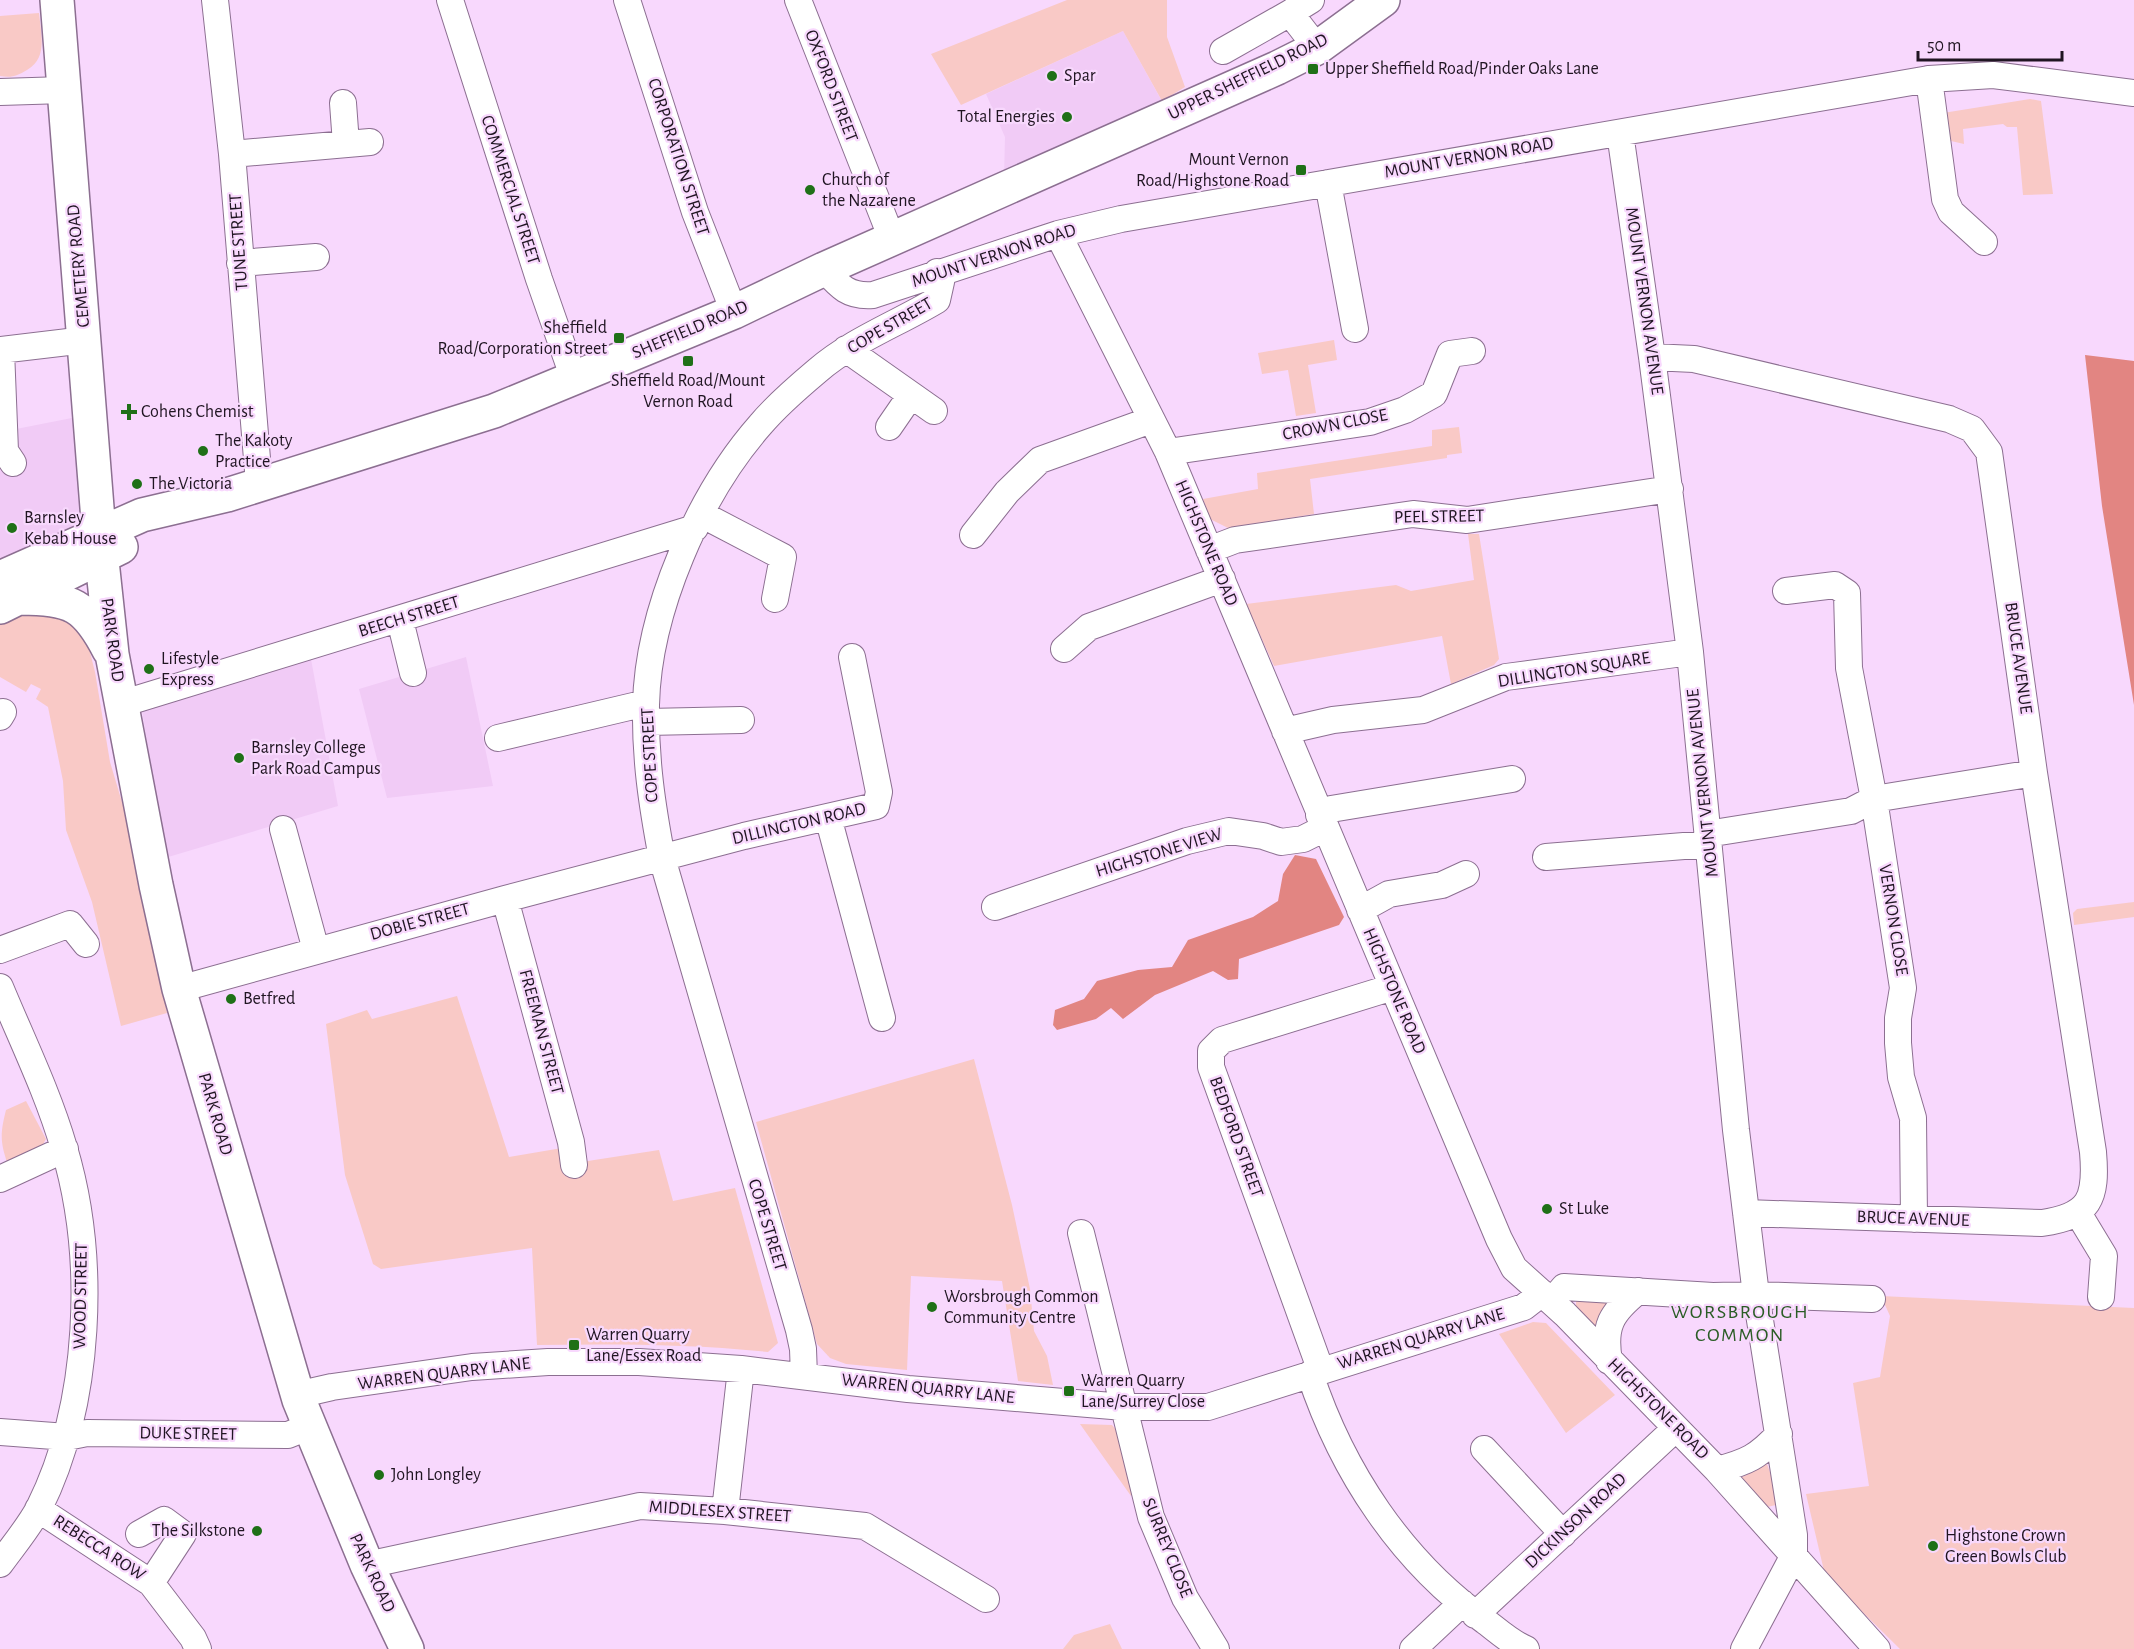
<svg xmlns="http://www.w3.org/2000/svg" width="2134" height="1649" font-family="'Alegreya Sans',sans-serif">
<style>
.built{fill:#f1cbf6}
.green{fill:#f9c9c6}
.forest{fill:#e28582}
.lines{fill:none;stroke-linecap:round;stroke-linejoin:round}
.minor-casing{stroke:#8c6f91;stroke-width:28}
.highway-casing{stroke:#8c6f91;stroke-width:36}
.minor{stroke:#fff;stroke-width:26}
.highway{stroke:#fff;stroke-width:33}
.poi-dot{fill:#1f7017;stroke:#f8d8fd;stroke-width:2}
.labels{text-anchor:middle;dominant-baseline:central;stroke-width:4.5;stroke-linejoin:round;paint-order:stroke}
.poi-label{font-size:18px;fill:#201522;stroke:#f8d8fd;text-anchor:start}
.street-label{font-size:18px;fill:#201522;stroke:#f8d8fd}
.neighbourhood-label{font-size:20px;letter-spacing:1.5px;fill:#2b5d26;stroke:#f8d8fd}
</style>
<rect width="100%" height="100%" fill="#f8d8fd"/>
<path class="built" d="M1123,31L1164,105L1004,177L1005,137L986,94Z
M82,416L89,524L0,566V435L16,429Z
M466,657L493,786L387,798L359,689Z
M311,659L338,806L165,858L142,710Z"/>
<path class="green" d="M1067,0H1167V37L1185,87L1162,101L1123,31L961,105L931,54Z
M39,13C41,34 48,58 27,70C17,76 12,78 0,76V16Z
M2030,99L2041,101L2053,194L2023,195L2017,127H2007L2003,124L1963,129L1964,144L1951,141L1946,131L1943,113Z
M1334,340L1337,360L1308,365L1316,413L1296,416L1288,370L1262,374L1258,353Z
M1459,427L1462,453L1447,455V458L1310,479L1314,514L1228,528L1210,519L1203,499L1258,489L1257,473L1432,446V430Z
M1468,534H1479L1499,659L1494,665L1451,684L1442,636L1274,666L1246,604L1396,585L1411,591L1474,580Z
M53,612L85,632L95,672L110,762L133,839L167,1013L121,1026L92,902L66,830L63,781L48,707L36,699L41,689L31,684L26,692L0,677V624L18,614Z
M2134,902V917L2074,925L2073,913L2077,909Z
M457,996L509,1157L562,1148V1165L659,1150L673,1201L735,1188L778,1343L768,1352C691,1344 615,1344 537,1345L532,1248L381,1269L373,1264L345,1175L326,1024L367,1010L372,1019Z
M974,1059L1012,1205L1030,1289L1034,1331L1047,1356L1053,1385L1018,1381L1002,1281L911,1276L907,1370L846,1364L830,1358L817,1344L756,1122Z
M26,1101L46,1139L40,1150L8,1165C0,1142 0,1134 6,1110Z
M1881,1296L2134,1308V1649H1900L1825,1575L1806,1494L1869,1486L1853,1383L1880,1377L1890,1316Z
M1609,1299L1595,1328L1576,1309V1300Z
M1533,1322L1546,1323L1615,1395L1566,1433L1499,1334Z
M1080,1424L1112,1425L1123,1438L1136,1489L1131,1496Z
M1767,1464L1777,1492L1776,1505L1767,1507L1740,1478Z
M1110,1624L1122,1649H1063L1074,1635Z"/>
<path class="forest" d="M2085,355L2134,361V705L2102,506Z
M1295,855L1316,859L1344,917L1339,925L1239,959L1238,979L1228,980L1213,971L1155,995L1123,1019L1111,1008L1096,1019L1057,1030L1053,1025L1055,1010L1084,999L1097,981L1138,970L1172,967L1188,940L1253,917L1278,901L1283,874Z"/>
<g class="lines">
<g class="minor-casing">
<path id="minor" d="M215,0L232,154L258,471L261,483
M450,0L539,279L574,379
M627,0L695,212L734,312
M798,0L892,239
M1290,13L1311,0
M1223,51L1290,13L1317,48
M1929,79L1945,199L1951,212L1984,242
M0,92L64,90
M343,103L346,144
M1620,133L1652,357L1690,652L1736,1130L1756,1295L1794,1535V1555L1744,1649
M232,154L370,142
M1328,183L1355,329
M1058,234L1168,452L1499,1239L1514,1268L1565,1314L1717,1470L1877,1649
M240,263L316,257
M824,269C839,286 848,297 873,295L1058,234L1121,219L1929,79L1993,75L2134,93
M846,349L934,411
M0,350L85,340
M1,350L5,451L13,463
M1652,357L1694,359L1949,419L1972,429L1989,452L2034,773L2093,1152C2097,1199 2090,1216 2042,1223L1746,1213
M889,427L911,395
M1168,452L1370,422L1405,410L1434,394L1450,354L1472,351
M701,514L783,557L775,599
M973,535L1007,492L1040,460L1151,420
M1209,550L1235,540L1413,514L1467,520L1670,489
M1786,591L1835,585L1847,593L1849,668L1874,799L1903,988L1898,1018V1043L1901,1077L1913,1118L1914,1219
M400,620L413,673
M1064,649L1089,627L1222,579
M121,704L695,528
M0,717L3,712
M647,722L741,720
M1285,731L1333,720L1423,710L1506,677L1690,652
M498,738L646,703
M1319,815L1331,809L1512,779
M828,817L882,1018
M283,829L316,950
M1707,834L1851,811L1874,799L2034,773
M1546,857L1709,844
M505,899L571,1142L574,1165
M995,907L1187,841L1229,831L1263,836L1281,842L1303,839L1325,828
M1360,910L1389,894L1442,885L1466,874
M0,950L70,924L86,944
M0,987C22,1040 48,1093 64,1148C97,1258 91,1404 39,1508C29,1527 13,1546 0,1564
M179,989L505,899L744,836L876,806L879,792L852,657
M0,1179L65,1149
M2078,1213L2104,1256L2101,1297
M1081,1233L1151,1517L1185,1598L1216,1649
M1552,1301L1564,1287L1713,1296L1756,1295L1872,1299
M1609,1361C1603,1326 1611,1313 1638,1291
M1321,1371L1211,1067V1051L1222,1040L1393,987
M1310,1374C1342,1471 1401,1561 1485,1621C1498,1631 1511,1643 1526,1649
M804,1376L803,1349L799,1330L662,858C652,805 645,759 646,705C648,611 699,494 761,424C777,405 798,387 817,371C853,340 897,324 937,300L941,282L937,272
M299,1400L310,1392L332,1387L472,1367L548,1362H639L741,1369L908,1389L1124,1407H1208L1524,1307L1542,1293
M0,1432L67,1437L87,1433L288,1435L308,1427
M1484,1449L1563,1534
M1717,1470C1747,1462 1758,1457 1779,1434
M38,1509L151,1583L193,1638L198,1649
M725,1511L741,1369
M139,1534L164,1520L183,1534L151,1583
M367,1565L640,1506L725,1511L865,1526L986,1599
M1475,1615L1676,1428
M1413,1649L1462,1603"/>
</g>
<g class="highway-casing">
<path id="highway" d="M57,0L99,533L112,654L156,885L179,989L299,1400L367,1565L407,1649
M0,578L142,515L227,495L494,411L734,312L824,269L1277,68L1317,48L1383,0
M21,598C71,598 86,605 109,650
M0,607L121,547"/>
</g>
<use href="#minor" class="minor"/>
<use href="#highway" class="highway"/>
</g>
<g class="poi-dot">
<rect x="1307" y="63" width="12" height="12" rx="3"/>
<circle cx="1052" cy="76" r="6"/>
<circle cx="1067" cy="117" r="6"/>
<rect x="1295" y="164" width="12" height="12" rx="3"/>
<circle cx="810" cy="190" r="6"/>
<rect x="613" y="332" width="12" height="12" rx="3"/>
<rect x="682" y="355" width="12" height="12" rx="3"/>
<path d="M126 403h6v6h6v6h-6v6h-6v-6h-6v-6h6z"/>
<circle cx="203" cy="451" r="6"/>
<circle cx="137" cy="484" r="6"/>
<circle cx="12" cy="528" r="6"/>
<circle cx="149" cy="669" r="6"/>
<circle cx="239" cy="758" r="6"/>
<circle cx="231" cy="999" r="6"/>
<circle cx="1547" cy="1209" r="6"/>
<circle cx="932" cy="1307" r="6"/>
<rect x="568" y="1339" width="12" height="12" rx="3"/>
<rect x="1063" y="1385" width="12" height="12" rx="3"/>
<circle cx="379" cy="1475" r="6"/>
<circle cx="257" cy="1531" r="6"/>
<circle cx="1933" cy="1546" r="6"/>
</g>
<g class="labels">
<g class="poi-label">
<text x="1325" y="69">Upper Sheffield Road/Pinder Oaks Lane</text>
<text x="1064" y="76">Spar</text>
<text x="1055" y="117" text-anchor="end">Total Energies</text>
<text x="1289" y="160" text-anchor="end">Mount Vernon<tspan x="1289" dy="21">Road/Highstone Road</tspan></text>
<text x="822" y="180">Church of<tspan x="822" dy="21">the Nazarene</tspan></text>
<text x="607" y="328" text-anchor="end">Sheffield<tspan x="607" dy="21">Road/Corporation Street</tspan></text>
<text x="688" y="381" text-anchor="middle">Sheffield Road/Mount<tspan x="688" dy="21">Vernon Road</tspan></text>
<text x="141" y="412">Cohens Chemist</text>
<text x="215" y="441">The Kakoty<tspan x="215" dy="21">Practice</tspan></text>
<text x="149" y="484">The Victoria</text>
<text x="24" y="518">Barnsley<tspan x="24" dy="21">Kebab House</tspan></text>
<text x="161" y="659">Lifestyle<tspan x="161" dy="21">Express</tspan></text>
<text x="251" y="748">Barnsley College<tspan x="251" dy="21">Park Road Campus</tspan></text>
<text x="243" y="999">Betfred</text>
<text x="1559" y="1209">St Luke</text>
<text x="944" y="1297">Worsbrough Common<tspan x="944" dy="21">Community Centre</tspan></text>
<text x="586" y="1335">Warren Quarry<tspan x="586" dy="21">Lane/Essex Road</tspan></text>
<text x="1081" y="1381">Warren Quarry<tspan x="1081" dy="21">Lane/Surrey Close</tspan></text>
<text x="391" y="1475">John Longley</text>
<text x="245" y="1531" text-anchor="end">The Silkstone</text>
<text x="1945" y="1536">Highstone Crown<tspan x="1945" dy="21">Green Bowls Club</tspan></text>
</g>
<g class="street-label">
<text transform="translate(1248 77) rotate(-26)">UPPER SHEFFIELD ROAD</text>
<text transform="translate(831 86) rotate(69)">OXFORD STREET</text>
<text transform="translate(678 157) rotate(72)">CORPORATION STREET</text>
<text transform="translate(1469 158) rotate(-10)">MOUNT VERNON ROAD</text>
<text transform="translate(510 190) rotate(72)">COMMERCIAL STREET</text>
<text transform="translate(239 242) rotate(-94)">TUNE STREET</text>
<text transform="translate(994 256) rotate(-18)">MOUNT VERNON ROAD</text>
<text transform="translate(79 266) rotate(-95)">CEMETERY ROAD</text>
<text transform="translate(1644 301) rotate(82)">MOUNT VERNON AVENUE</text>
<text transform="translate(890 326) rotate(-30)">COPE STREET</text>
<text transform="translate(690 330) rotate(-23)">SHEFFIELD ROAD</text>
<text transform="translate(1335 425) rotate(-11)">CROWN CLOSE</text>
<text transform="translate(1439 517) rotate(-1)">PEEL STREET</text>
<text transform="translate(1206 543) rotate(67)">HIGHSTONE ROAD</text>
<text transform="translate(409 617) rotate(-17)">BEECH STREET</text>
<text transform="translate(112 640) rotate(82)">PARK ROAD</text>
<text transform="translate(2018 658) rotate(82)">BRUCE AVENUE</text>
<text transform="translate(1574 670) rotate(-9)">DILLINGTON SQUARE</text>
<text transform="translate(650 755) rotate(-93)">COPE STREET</text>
<text transform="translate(1703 783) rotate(-96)">MOUNT VERNON AVENUE</text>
<text transform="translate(799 824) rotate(-13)">DILLINGTON ROAD</text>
<text transform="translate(1159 853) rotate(-17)">HIGHSTONE VIEW</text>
<text transform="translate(1893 920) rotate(81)">VERNON CLOSE</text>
<text transform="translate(420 922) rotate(-15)">DOBIE STREET</text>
<text transform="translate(1394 991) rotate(67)">HIGHSTONE ROAD</text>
<text transform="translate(541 1032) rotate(75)">FREEMAN STREET</text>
<text transform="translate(215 1114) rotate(74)">PARK ROAD</text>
<text transform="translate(1236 1137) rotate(70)">BEDFORD STREET</text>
<text transform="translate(1913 1219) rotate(2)">BRUCE AVENUE</text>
<text transform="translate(767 1225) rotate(73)">COPE STREET</text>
<text transform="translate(81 1296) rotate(-89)">WOOD STREET</text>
<text transform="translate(1421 1339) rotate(-17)">WARREN QUARRY LANE</text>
<text transform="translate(444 1374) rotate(-7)">WARREN QUARRY LANE</text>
<text transform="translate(928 1389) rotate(6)">WARREN QUARRY LANE</text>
<text transform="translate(1658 1409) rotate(45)">HIGHSTONE ROAD</text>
<text transform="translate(188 1434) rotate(1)">DUKE STREET</text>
<text transform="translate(720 1512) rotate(4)">MIDDLESEX STREET</text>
<text transform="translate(1576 1521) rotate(-43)">DICKINSON ROAD</text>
<text transform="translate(99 1548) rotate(33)">REBECCA ROW</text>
<text transform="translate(1167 1548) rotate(68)">SURREY CLOSE</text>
<text transform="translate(372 1573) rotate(65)">PARK ROAD</text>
</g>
<g class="neighbourhood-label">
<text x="1740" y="1312">WORSBROUGH<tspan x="1740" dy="23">COMMON</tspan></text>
</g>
</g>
<path d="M1918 51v9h144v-9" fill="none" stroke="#201522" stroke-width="3"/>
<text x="1927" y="51" font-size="18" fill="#201522" stroke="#f8d8fd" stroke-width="4.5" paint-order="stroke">50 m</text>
</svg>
